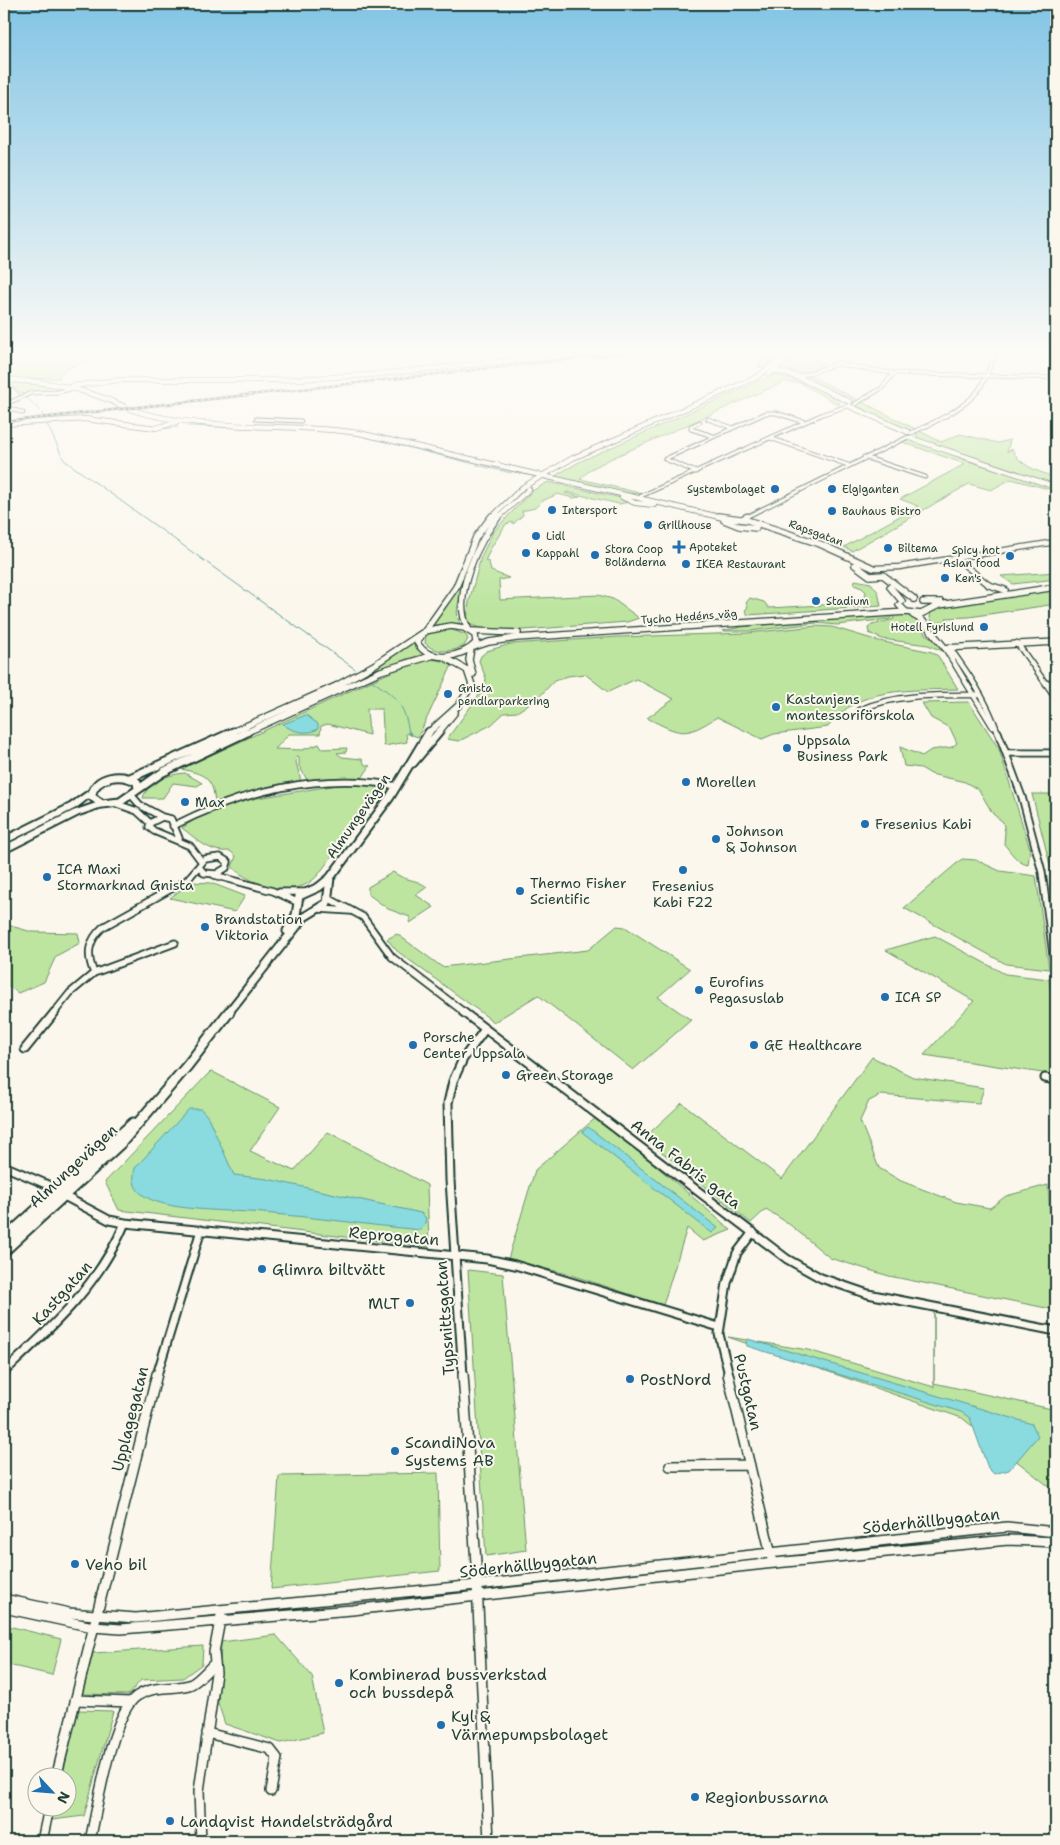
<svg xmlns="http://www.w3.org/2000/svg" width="1060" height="1845" font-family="'Shantell Sans',sans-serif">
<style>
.green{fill:#bde5a0;stroke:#6e916a}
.water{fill:#89dbe0;stroke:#5f9c9b}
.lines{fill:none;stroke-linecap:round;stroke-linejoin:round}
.stream-far1{stroke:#5f9c9b;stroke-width:1}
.stream{stroke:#5f9c9b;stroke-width:2}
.street-far4-casing{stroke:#1f3d34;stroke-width:5}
.street-far3-casing{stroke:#1f3d34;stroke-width:7}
.street-far2-casing{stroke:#1f3d34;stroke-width:9}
.street-far1-casing{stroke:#1f3d34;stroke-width:11}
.street-casing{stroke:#1f3d34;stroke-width:12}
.secondary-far3-casing{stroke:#1f3d34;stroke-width:6}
.secondary-far2-casing{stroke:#1f3d34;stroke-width:8}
.secondary-far1-casing{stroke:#1f3d34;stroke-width:11}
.secondary-casing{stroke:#1f3d34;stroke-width:13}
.highway-casing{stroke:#1f3d34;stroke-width:4}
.street-far4{stroke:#fbf7ec;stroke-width:3}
.street-far3{stroke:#fbf7ec;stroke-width:4.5}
.street-far2{stroke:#fbf7ec;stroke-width:5.5}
.street-far1{stroke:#fbf7ec;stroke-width:7}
.street{stroke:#fbf7ec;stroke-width:9}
.secondary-far3{stroke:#fbf7ec;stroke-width:4.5}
.secondary-far2{stroke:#fbf7ec;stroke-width:5.5}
.secondary-far1{stroke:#fbf7ec;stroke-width:7}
.secondary{stroke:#fbf7ec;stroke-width:9}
.highway{fill:#fbf7ec;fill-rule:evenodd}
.rail-casing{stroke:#1f3d34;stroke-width:2.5}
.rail{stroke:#fbf7ec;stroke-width:1;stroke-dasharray:3;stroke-linecap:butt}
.poi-dot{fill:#1f6fb2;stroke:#fbf7ec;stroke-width:2}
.labels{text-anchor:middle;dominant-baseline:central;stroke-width:4;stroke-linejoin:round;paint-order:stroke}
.far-poi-label{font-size:11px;fill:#1f3d34;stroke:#fbf7ec;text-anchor:start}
.far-street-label{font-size:11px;fill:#1f3d34;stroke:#fbf7ec}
.poi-label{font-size:14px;fill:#1f3d34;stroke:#fbf7ec;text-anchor:start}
.street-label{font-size:14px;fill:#1f3d34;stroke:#fbf7ec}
.near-street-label{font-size:16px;fill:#1f3d34;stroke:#fbf7ec}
.near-poi-label{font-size:16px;fill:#1f3d34;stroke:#fbf7ec;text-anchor:start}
</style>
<rect width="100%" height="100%" fill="#fbf7ec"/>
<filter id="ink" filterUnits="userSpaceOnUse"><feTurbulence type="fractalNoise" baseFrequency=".02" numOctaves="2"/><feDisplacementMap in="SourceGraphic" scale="10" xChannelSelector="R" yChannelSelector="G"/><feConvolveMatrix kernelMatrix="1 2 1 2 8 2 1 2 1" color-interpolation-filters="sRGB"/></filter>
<g filter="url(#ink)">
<path class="green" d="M20,351H125L93,359L68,368L59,375L60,378L4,379V376L8,375H4V356Z
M801,351H807L802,356L824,363L820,365L824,367L805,373L787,371V365Z
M775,374L810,385L839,400V405L800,383L784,382L610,459L591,469L580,479L644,494L623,493L555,477L558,474L581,461Z
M809,375L941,442L960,434L998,443L1010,440L1007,452L1012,449C1018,464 1036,471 1051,476V479L1056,481V484L956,452L918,438L916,433L904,430L857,406L856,402L846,400L804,377Z
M4,382L66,387L65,391H40L21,398L13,387L4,386Z
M905,440L918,441L968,461L1056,488V491L1011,479L991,490L969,484L852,551L844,547L918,506L900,499L965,464L902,442Z
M548,482L621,498L629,502L619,504L567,492L565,493L580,497L573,498L558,494L542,501L535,508L522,511L523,515L513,524V522L506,524L491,548L485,561L489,562L491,571L509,578L499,580L500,600L598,595L613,599L639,618L627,622L524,630L491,631L471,625L467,620L469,602L481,557L493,532L532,491Z
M511,500H513C483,530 470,555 461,594C458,605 455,614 460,624L431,625L455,594L482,534Z
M1056,572V579L1013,584L1001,576Z
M855,580L871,583L878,592L881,606L748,615L745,610L748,607L746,603L750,598L764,602L769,608L841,604L837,598L856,601L865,597L866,592L862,588L854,585Z
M1056,589V604L969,617L946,618L947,621L934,624L930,618L931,610L956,603Z
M893,613L912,615L919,621L925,634L936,640L945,652L928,645L882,639L869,633L868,628L872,625L894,619Z
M890,614L892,617L889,619L837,625L816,623L750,631H722L741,627Z
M816,626L832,627L879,641L932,652L938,656L958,689C912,691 858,685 828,727L774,734L762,739L717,717C685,738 681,735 647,718L674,699L636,679L608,692L585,674L568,676L554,681L539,697L517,712L504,713L491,725L459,741L447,739L485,687L486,678L479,661L481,656L487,651L510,644L618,637L748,633Z
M450,629L466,635L468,639L464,646C452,652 435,654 425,643L426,636L430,633Z
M413,642L415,648L426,654L406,659L347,684Z
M432,659L448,662L452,665L418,737L406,733L407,742L384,746L382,709H367L369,735L328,724L321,726L320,734H289L275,749L302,750L319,744L322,749L347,748L346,752L337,753L342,757L362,759L365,765L370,766L362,778L309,783L299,766V758L297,755L296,762L302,785L215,803C213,777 204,774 181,769L393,671Z
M969,702L999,749L1030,849L1028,865C1017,863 1011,852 1004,844L1005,832L1003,822L993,814L979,790L965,782L931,774L921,768L904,766L900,747L922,756L931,750L952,747L957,743L950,728L931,718L922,703Z
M185,773L202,783L197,786L173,783L163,798H143C148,781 170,774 185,773Z
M356,782L383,788L318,875C297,900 253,887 232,867L236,856L230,851C209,853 198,840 182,828L203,814L251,799Z
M1032,794H1056V901L1051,869Z
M962,859L976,860L1000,871L1036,876L1049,969L1006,964L904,908Z
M393,872C407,882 415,878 427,887L416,895L434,907L410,923V917L388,909L368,894V887Z
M191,882L211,883L245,896L235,912L170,898Z
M4,924L32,932L78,933L80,943L56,956L44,982L18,993L10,987L4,989Z
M617,926L625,927L690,969L658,997L691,1020L633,1070L538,995L494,1022L397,951L387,939L397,934L442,967L588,950Z
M935,936L1005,974L1049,979L1056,1033V1075L924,1055L974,1001L886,950Z
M872,1057L913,1077L984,1088L979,1103L881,1095L869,1101L860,1121L879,1168L901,1181L956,1202L990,1208L1006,1196L1048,1185L1056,1310L889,1276L830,1258L789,1224L766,1209L751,1223L644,1138L682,1103L782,1179Z
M211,1071L280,1107L250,1151L294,1171L328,1132L427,1185L429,1247L119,1210L105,1182Z
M598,1116L731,1230L703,1241L687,1228L663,1305L571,1275L508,1259L535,1170Z
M468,1270L503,1274L526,1550L486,1556Z
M934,1311V1383L1056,1410V1492L962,1418L728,1337L808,1350L934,1387Z
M438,1473L440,1571L271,1589L279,1476Z
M4,1625L61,1639L52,1675L4,1664Z
M276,1635L312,1676L323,1733L281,1743L225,1724L218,1703L221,1642Z
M203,1646L202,1664L183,1678L141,1680L128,1695L82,1694L93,1653Z
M78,1710L113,1711L84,1816L52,1820L55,1808H68V1778L62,1777Z"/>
<path class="water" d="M306,715L318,724V729C308,735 292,732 283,724Z
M189,1109H201L208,1117L234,1175L267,1179L421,1213L426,1218L424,1227L420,1230C367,1225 315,1217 263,1213C233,1210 171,1212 146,1197C134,1190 132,1181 135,1168Z
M588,1127L718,1228L712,1233L582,1132Z
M748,1339L1032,1424L1038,1436L1009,1470L994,1474L988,1468L970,1418L961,1412L747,1346L746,1342Z"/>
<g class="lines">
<path class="stream-far1" d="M4,384C14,387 41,407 43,416
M46,422L64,460L355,669
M187,426L249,428
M160,429L178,427
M395,444L470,463
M477,465L511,473
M371,680C396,697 404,702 409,733"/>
<path class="stream" d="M409,732L411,735"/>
<g class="street-far4-casing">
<path id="street-far4" d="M836,364L891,373L1056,378
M761,365L782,351
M795,378L861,356L887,352L927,351
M855,404L882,388L894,373
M4,405L31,393L58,392L75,388
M4,406L23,413
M256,419L301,421
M708,419L733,428
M700,422L691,426V429L713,436
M911,433C930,425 965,408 978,391C985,381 990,366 995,355L987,351
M770,438L848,465
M864,457L925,477
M696,472L665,459L766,413H776L805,422
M641,496L823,414L847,406
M744,518L908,437"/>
</g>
<g class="street-far3-casing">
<path id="street-far3" d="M741,519L747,516
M956,558L989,585
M876,568L899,567L1056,542
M1017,643L1056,698
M949,647C969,674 987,701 998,733
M945,648L993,727
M1048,683H1056
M859,710C898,693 939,695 981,695"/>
</g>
<g class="street-far2-casing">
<path id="street-far2" d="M998,732L1022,797L1042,872L1056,977
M1006,753H1056
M133,797L140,805L162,817
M117,804L137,811L150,823
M150,823L149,827L154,831L190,846L202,862
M150,823L162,817L171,819L179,838
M173,826C241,791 321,772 397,786
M214,875L273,891L297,902
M280,892H306
M328,898L363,917L392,957L465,1013
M319,909L350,911
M94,973C86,954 88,941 103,927L187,880L205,859L220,857L228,862L226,868L216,874L204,873L199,867
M54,1013L70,993L94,973L175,943"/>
</g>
<g class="street-far1-casing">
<path id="street-far1" d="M463,1012L787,1259L821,1278L868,1294L1056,1331
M25,1049L55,1012
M1045,1078L1056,1080
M4,1166L48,1185L57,1192
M64,1196L109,1220L125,1223L487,1259L515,1265L719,1327
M4,1372C52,1327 99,1285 125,1223
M157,1375L201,1230
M463,1375L450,1180L448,1103L453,1081L463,1059L485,1029
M729,1375L719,1334L727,1283L737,1253L753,1232"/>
</g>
<g class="street-casing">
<path id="street" d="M463,1374L476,1563L489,1841
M728,1374L773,1563
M670,1466L750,1465
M4,1599L69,1613L136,1618L477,1585L1007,1527L1056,1532
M4,1608L93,1627L121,1629L352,1610L765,1564L1008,1540L1056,1542
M75,1700L130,1702
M207,1733L270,1749L277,1758L271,1791
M56,1778L157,1374
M42,1841L49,1808
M90,1841C97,1810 112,1712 137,1696C154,1685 170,1690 189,1685C197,1683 208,1669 215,1663
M201,1841L199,1791L216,1673L214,1652L222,1610"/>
</g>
<g class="secondary-far3-casing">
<path id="secondary-far3" d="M774,370L798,377L850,402
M769,374L797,351
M4,380C47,380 86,389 125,407
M72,386L119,380H278L368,375L609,351
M849,406L908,432
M129,409C204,433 282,422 359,433L724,518
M4,424L85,419L156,428L176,422
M910,438L1056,487
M622,497L635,503L654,505
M491,518L523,487L573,458L757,377L791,351
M498,518L529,489"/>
</g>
<g class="secondary-far2-casing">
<path id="secondary-far2" d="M718,516L747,520L820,544L873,568
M724,520L739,526L756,528
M855,565L870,576L883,575
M883,575L914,599
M989,585L1005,590
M890,587L902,601
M923,602H941
M899,605L906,612L921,614L939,605L1056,587
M913,615L922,620L945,648L1056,642
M451,626L464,628L475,635L476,643C462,658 428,664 417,642L425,631Z
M468,628C451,598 478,540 499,516
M425,631L456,587L476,537L492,516
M472,631L518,633
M474,647L489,642L517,638L906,612
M471,649L469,660L473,674
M230,733L336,686L374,665L422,633
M245,733L381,671L434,655
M428,733L459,705L472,685L467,670L444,657
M438,733L455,712"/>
</g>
<g class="secondary-far1-casing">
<path id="secondary-far1" d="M413,763L439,732
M130,778L233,732
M138,789L137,782C121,773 96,775 91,796L102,804L120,802L163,772L247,732
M287,931L296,915L299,896L319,887L330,878L390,797L429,732
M228,1013L304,917L327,903L330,878"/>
</g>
<g class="secondary-casing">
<path id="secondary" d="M4,1239L133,1123
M4,1251L121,1143L187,1066L229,1012"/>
</g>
<g class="highway-casing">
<path id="highway" d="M91,789L95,792L94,794L76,808L4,844V837L70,804Z
M102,801L105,802L106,804L105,806L79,815L4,853V846L73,811Z"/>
</g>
<use href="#street-far4" class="street-far4"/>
<use href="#street-far3" class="street-far3"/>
<use href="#street-far2" class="street-far2"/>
<use href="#street-far1" class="street-far1"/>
<use href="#street" class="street"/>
<use href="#secondary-far3" class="secondary-far3"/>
<use href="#secondary-far2" class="secondary-far2"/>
<use href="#secondary-far1" class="secondary-far1"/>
<use href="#secondary" class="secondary"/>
<use href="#highway" class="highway"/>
<g class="rail-casing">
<path id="rail" d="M4,422L644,351"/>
</g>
<use href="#rail" class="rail"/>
</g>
</g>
<linearGradient id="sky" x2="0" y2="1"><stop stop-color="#82c4e5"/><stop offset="0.58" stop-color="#fdfbf6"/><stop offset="1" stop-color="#fdfbf6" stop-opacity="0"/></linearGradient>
<rect width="1060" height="609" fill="url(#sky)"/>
<g class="poi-dot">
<circle cx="775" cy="489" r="5"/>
<circle cx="832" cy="489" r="5"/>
<circle cx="552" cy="510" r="5"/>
<circle cx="832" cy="511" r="5"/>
<circle cx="648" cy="525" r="5"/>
<circle cx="536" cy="536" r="5"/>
<path d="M676.5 539.5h5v5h5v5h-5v5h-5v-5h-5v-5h5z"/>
<circle cx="888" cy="548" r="5"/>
<circle cx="526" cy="553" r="5"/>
<circle cx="595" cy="555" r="5"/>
<circle cx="1010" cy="556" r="5"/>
<circle cx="686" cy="564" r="5"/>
<circle cx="945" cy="578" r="5"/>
<circle cx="816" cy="601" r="5"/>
<circle cx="984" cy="627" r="5"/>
<circle cx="448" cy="694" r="5"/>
<circle cx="776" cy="707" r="5"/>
<circle cx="787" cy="748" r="5"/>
<circle cx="686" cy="782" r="5"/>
<circle cx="185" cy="802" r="5"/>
<circle cx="865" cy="824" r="5"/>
<circle cx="716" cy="839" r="5"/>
<circle cx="683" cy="870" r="5"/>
<circle cx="47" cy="877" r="5"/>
<circle cx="520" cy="891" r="5"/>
<circle cx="205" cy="927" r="5"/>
<circle cx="699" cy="990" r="5"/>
<circle cx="885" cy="997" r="5"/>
<circle cx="413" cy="1045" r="5"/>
<circle cx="754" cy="1045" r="5"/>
<circle cx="506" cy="1075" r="5"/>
<circle cx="262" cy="1269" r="5"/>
<circle cx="410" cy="1303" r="5"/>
<circle cx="630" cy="1379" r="5"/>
<circle cx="395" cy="1451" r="5"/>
<circle cx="75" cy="1564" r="5"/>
<circle cx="339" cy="1683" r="5"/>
<circle cx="441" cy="1725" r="5"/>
<circle cx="695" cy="1797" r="5"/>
<circle cx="170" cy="1821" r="5"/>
</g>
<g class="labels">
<g class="far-poi-label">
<text x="765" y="489" text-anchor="end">Systembolaget</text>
<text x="842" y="489">Elgiganten</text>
<text x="562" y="510">Intersport</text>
<text x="842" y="511">Bauhaus Bistro</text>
<text x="658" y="525">Grillhouse</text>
<text x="546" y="536">Lidl</text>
<text x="689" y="547">Apoteket</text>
<text x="898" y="548">Biltema</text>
<text x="605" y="549">Stora Coop<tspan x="605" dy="13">Boländerna</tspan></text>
<text x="1000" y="550" text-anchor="end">Spicy hot<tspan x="1000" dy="13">Asian food</tspan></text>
<text x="536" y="553">Kappahl</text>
<text x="696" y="564">IKEA Restaurant</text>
<text x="955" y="578">Ken's</text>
<text x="826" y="601">Stadium</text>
<text x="974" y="627" text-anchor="end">Hotell Fyrislund</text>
<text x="458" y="688">Gnista<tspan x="458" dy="13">pendlarparkering</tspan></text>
</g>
<g class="far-street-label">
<text transform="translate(816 533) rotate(20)">Rapsgatan</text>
<text transform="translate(689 617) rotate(-4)">Tycho Hedéns väg</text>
</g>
<g class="poi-label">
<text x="786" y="699">Kastanjens<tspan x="786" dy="16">montessoriförskola</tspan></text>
<text x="797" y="740">Uppsala<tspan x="797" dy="16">Business Park</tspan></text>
<text x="696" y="782">Morellen</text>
<text x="195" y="802">Max</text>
<text x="875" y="824">Fresenius Kabi</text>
<text x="726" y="831">Johnson<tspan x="726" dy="16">&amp; Johnson</tspan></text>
<text x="57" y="869">ICA Maxi<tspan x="57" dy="16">Stormarknad Gnista</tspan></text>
<text x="530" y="883">Thermo Fisher<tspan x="530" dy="16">Scientific</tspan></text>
<text x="683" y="886" text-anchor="middle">Fresenius<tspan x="683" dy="16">Kabi F22</tspan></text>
<text x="215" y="919">Brandstation<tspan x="215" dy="16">Viktoria</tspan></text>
<text x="709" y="982">Eurofins<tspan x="709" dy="16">Pegasuslab</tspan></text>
<text x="895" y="997">ICA SP</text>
<text x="423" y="1037">Porsche<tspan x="423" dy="16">Center Uppsala</tspan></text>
<text x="764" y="1045">GE Healthcare</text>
<text x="516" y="1075">Green Storage</text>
</g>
<g class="street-label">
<text transform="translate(358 816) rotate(-55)">Almungevägen</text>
</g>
<g class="near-street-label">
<text transform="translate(686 1164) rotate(38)">Anna Fabris gata</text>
<text transform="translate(73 1166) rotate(-43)">Almungevägen</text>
<text transform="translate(394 1236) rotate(5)">Reprogatan</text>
<text transform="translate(62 1293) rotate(-48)">Kastgatan</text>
<text transform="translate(445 1318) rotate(-94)">Typsnittsgatan</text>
<text transform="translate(748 1392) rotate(77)">Pustgatan</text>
<text transform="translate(130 1419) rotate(-76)">Upplagegatan</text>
<text transform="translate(931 1521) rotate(-6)">Söderhällbygatan</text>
<text transform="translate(528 1565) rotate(-6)">Söderhällbygatan</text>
</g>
<g class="near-poi-label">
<text x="272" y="1269">Glimra biltvätt</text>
<text x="400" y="1303" text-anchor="end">MLT</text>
<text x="640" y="1379">PostNord</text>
<text x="405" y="1442">ScandiNova<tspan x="405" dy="18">Systems AB</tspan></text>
<text x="85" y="1564">Veho bil</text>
<text x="349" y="1674">Kombinerad bussverkstad<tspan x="349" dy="18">och bussdepå</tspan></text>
<text x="451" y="1716">Kyl &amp;<tspan x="451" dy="18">Värmepumpsbolaget</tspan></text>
<text x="705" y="1797">Regionbussarna</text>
<text x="180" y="1821">Landqvist Handelsträdgård</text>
</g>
</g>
<rect width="1060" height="1845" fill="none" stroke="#fbf7ec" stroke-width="20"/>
<rect x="10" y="10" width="1040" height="1825" fill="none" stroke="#1f3d34" stroke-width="2" filter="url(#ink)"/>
<g transform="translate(52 1792) rotate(116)"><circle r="24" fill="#fbf7ec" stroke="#a3ada2"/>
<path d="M0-4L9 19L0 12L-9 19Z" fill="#1f6fb2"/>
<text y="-8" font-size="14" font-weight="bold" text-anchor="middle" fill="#1f3d34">N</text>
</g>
</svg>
